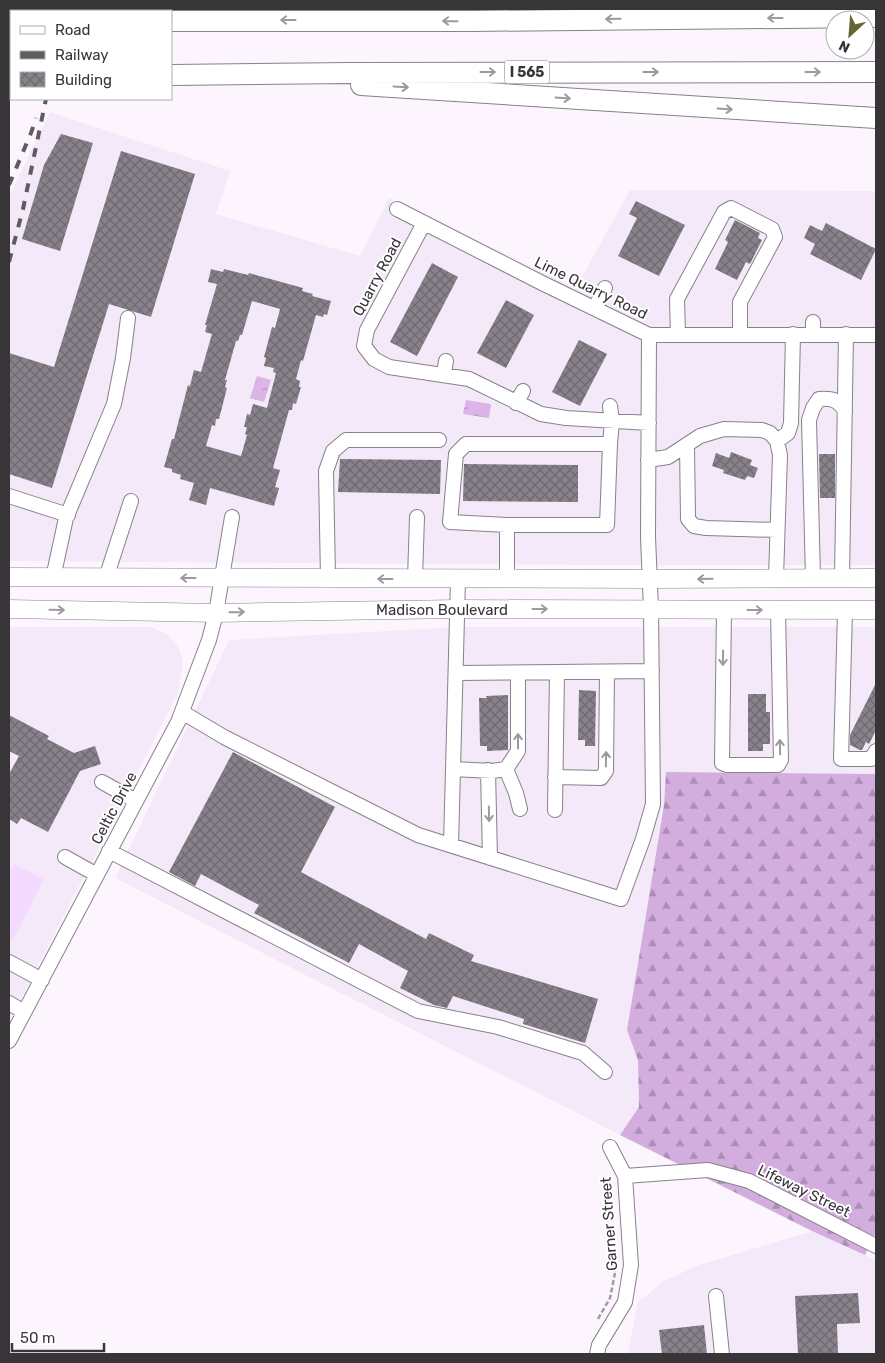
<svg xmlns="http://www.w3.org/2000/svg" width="885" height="1363" font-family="Rubik,sans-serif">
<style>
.built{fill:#f4e9f8}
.forest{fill:url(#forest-firs)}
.garden{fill:#f5daff}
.water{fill:url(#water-ripples)}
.building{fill:url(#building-cross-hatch);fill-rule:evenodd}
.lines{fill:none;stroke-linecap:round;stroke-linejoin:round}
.minor-casing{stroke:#878189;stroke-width:16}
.major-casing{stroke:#878189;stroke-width:19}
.highway-casing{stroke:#878189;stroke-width:22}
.path{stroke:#a19ca3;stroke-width:2.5;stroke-dasharray:5 2.5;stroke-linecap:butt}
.minor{stroke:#fff;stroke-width:14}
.major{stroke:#fff;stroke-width:18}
.highway{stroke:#fff;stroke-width:20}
.rail{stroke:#5f5b60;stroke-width:4;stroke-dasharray:9 9;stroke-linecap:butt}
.oneway{stroke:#9c9a9c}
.labels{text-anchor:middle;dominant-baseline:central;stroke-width:4;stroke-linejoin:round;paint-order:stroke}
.shield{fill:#fff;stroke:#747274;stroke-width:1}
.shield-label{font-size:14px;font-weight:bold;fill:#383539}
.street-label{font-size:15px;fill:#383539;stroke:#fff}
</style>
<defs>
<pattern id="forest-firs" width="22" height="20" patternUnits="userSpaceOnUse" patternTransform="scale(1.25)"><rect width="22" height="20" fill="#d2adde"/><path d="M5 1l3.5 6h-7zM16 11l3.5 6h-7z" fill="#ab8eb5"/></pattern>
<pattern id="water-ripples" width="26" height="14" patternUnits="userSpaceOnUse" patternTransform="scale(1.25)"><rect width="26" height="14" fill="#dbb5e8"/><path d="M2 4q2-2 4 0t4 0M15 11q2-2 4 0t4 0" fill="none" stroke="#b394bd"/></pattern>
<pattern id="building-cross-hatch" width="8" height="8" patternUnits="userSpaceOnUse" patternTransform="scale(1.25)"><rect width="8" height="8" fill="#878189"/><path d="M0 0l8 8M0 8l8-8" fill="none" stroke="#6f6a71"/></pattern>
</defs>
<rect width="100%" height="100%" fill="#fcf5fe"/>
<path class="built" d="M50,112L230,171L216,214L360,256L389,198L576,288L630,190L876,191V565H593L9,561V197Z
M9,627H152L168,635L179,648L183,663L178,693L9,1023Z
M461,627H876V774L666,773L664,805L627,1030L638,1060L639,1107L620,1135L115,878L229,640Z
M812,1231L876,1260V1354H628L638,1302L664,1281L699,1265Z"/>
<path class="forest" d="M666,772L876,774V1232L865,1255L812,1231L620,1135L639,1107L638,1060L627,1030L664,805Z"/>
<path class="garden" d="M14,864L44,879L13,940L9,938V875Z"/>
<path class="water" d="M257,376L271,380L264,402L250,398Z
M466,400L491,404L489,418L463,414Z"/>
<path class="building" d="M61,134L93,143L60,251L22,239L44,165Z
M121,151L195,174L151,317L109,304L52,488L9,474V353L54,367Z
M636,201L685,225L659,276L618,256L637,218L629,214Z
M735,220L760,233L758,238L762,240L750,264L746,262L737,280L715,269L728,242L725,240Z
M826,223L876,249L861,280L810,254L815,244L804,238L810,225L822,231Z
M432,263L458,277L417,356L390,342Z
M211,269L223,272L224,269L248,275L249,273L303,288L302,291L313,294L312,296L331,301L327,315L324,314L323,317L316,315L303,361L301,360L296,379L300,381L299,387H301L296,404L293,403L292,410H289L273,468L280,470L275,487L279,488L274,506L210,488L206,505L189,500L194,483L180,479L181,475L172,472V469L164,467L172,439H174L188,385L190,386L194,370L201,372L212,334L205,332L207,325H205L217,284L208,282ZM252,301L280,309L275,328L272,327L264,357L266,358L264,366L274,368L273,372L276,373L267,408L253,404L250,415L247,414L244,427H247L245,434L247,435L241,456L206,446L212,425L215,426L216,419H219L227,388L225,387L227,380H225L236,341H238L240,335H242Z
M506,300L534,315L506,368L477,353Z
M579,340L607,354L580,406L552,392Z
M731,452L752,460L750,465L758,468L754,478L747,476L745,480L723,473L724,470L712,466L716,453L729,458Z
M819,454H835V498H820Z
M340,459L441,460L440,494L338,492Z
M464,464L578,465V502L463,501Z
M876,683V730L869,744L866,742L862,750H860L850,745V735Z
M579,690L596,691L595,746H585V740H578Z
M748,694H766V712H770V744H763V751H748Z
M508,695V750L487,751V746H480L479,698H487L486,696Z
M9,715L49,736L47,739L74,753L95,746L101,764L80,771L48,832L21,818L17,824L9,819V774L19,756L9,751Z
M233,752L335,807L301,872L426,939L429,933L474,955L471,961L598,999L585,1043L523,1024L524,1019L453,996L447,1008L434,1005L400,988L408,971L359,944L349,963L254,913L259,905L201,874L195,886L169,872Z
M858,1293L860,1323L837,1324L838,1354H798L795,1296Z
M704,1325L707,1354H662L659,1330Z"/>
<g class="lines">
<g class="minor-casing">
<path id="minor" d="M9,14V9
M397,209L542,283L649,335H876
M424,223L367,330L364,346L374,359L389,367L469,379L541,414L566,418L649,423
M595,308L605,288
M813,334V322
M678,335L677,299L724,212L731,208L772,229L775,237L740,302V335
M444,374L446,361
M516,403L523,391
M777,441L788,433L791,423L793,334
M610,444L612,421L610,406
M687,446L688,519L694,526L706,528L777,530
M648,460L668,457L700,436L724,429L762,430L770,433L777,441L780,455L776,578
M9,496L68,515
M53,578L66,518L114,404L123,358L128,318
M106,578L131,501
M507,578V525L450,522L456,454L466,444H610L607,525H507
M813,578L809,420L813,408L819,399C833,398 838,400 845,411
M842,578L846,334
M328,579L326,471L333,451L346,440H439
M415,579L417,517
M724,610L722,763L727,765H778L781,760L778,610
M845,611L841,759H871L876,751
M456,673L652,671
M182,712L224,737L418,835L621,899L643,839L653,804L651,609L648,537L649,335
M453,769L492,771L506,769L518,751V673
M506,769L516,793L520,809
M488,770L490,858
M555,777L601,778L606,771L607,672
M102,782L136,801
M555,810L557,672
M451,845L458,579
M109,851L418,1011L498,1027L583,1053L605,1072
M65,857L97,875
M9,962L42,980
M9,1003L24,1012
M9,1041L178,722L209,640L216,613L232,517
M625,1176L708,1170L749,1181L876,1246
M716,1296L722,1354
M597,1354L599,1345L625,1302L631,1265L625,1176L610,1147"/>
</g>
<g class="major-casing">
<path id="major" d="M9,577L650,579L876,578
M9,609L216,613L458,609L876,610"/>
</g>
<g class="highway-casing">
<path id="highway" d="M171,21H472L876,17
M9,25L11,24
M171,75L350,73L876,72
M9,79H11
M361,85L876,118"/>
</g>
<path class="path" d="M598,1319L610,1298L615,1273"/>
<use href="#minor" class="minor"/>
<use href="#major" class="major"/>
<use href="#highway" class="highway"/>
<path class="rail" d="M67,11L68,9
M9,185L31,133L36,118
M9,262L23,209L46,99"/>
</g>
<defs><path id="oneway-shaft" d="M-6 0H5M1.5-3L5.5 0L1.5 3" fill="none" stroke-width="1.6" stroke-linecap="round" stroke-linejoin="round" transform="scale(1.25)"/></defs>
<g class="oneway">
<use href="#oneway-shaft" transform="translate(775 18) rotate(180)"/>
<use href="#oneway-shaft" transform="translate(613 19) rotate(179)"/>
<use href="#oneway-shaft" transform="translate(288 20) rotate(180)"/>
<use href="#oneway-shaft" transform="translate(450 21) rotate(-179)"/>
<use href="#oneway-shaft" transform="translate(488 72)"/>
<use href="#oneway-shaft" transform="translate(651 72)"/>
<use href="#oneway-shaft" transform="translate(813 72)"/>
<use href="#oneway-shaft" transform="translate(401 87) rotate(3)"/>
<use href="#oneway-shaft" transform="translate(563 98) rotate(4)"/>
<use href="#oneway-shaft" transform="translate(725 109) rotate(4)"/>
<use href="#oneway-shaft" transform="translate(188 578) rotate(-180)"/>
<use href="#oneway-shaft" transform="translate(385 579) rotate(-180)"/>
<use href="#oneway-shaft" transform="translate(705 579) rotate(179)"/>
<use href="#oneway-shaft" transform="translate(540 609)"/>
<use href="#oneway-shaft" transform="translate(57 610) rotate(1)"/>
<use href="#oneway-shaft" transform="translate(755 610)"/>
<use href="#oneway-shaft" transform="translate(237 612) rotate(-1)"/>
<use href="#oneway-shaft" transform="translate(723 658) rotate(91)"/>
<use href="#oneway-shaft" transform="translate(518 741) rotate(-90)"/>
<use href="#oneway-shaft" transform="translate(780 747) rotate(-91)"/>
<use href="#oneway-shaft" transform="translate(606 759) rotate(-89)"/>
<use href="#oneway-shaft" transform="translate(489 814) rotate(89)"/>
</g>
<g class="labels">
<rect class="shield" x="504.5" y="60.5" width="45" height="23" rx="4"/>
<g class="shield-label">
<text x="527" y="72">I 565</text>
</g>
<g class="street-label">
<text transform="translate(377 277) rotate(-62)">Quarry Road</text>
<text transform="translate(591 288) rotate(26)">Lime Quarry Road</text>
<text x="442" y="610">Madison Boulevard</text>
<text transform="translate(114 808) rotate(-62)">Celtic Drive</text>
<text transform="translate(804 1191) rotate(26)">Lifeway Street</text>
<text transform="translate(609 1224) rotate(-94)">Garner Street</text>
</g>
</g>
<rect width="885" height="1363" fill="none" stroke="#383539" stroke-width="20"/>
<rect x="10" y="10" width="162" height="90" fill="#ffffff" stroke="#afaeb0"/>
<rect x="20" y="26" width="25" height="8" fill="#ffffff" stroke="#afaeb0"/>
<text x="55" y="35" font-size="15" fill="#383539">Road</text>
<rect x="20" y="51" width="25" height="8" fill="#5f5b60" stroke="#afaeb0"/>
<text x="55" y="60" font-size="15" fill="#383539">Railway</text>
<rect x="20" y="72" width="25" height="15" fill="url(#building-cross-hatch)" stroke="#afaeb0"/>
<text x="55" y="85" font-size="15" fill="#383539">Building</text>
<g transform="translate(850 35) rotate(206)"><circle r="24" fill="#ffffff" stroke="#afaeb0"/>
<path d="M0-4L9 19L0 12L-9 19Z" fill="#666532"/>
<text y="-8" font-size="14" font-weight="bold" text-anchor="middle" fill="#383539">N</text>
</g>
<path d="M12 1343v8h92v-8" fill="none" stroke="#383539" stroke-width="2.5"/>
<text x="20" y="1343" font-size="15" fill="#383539" stroke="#ffffff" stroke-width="4" paint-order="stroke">50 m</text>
</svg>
